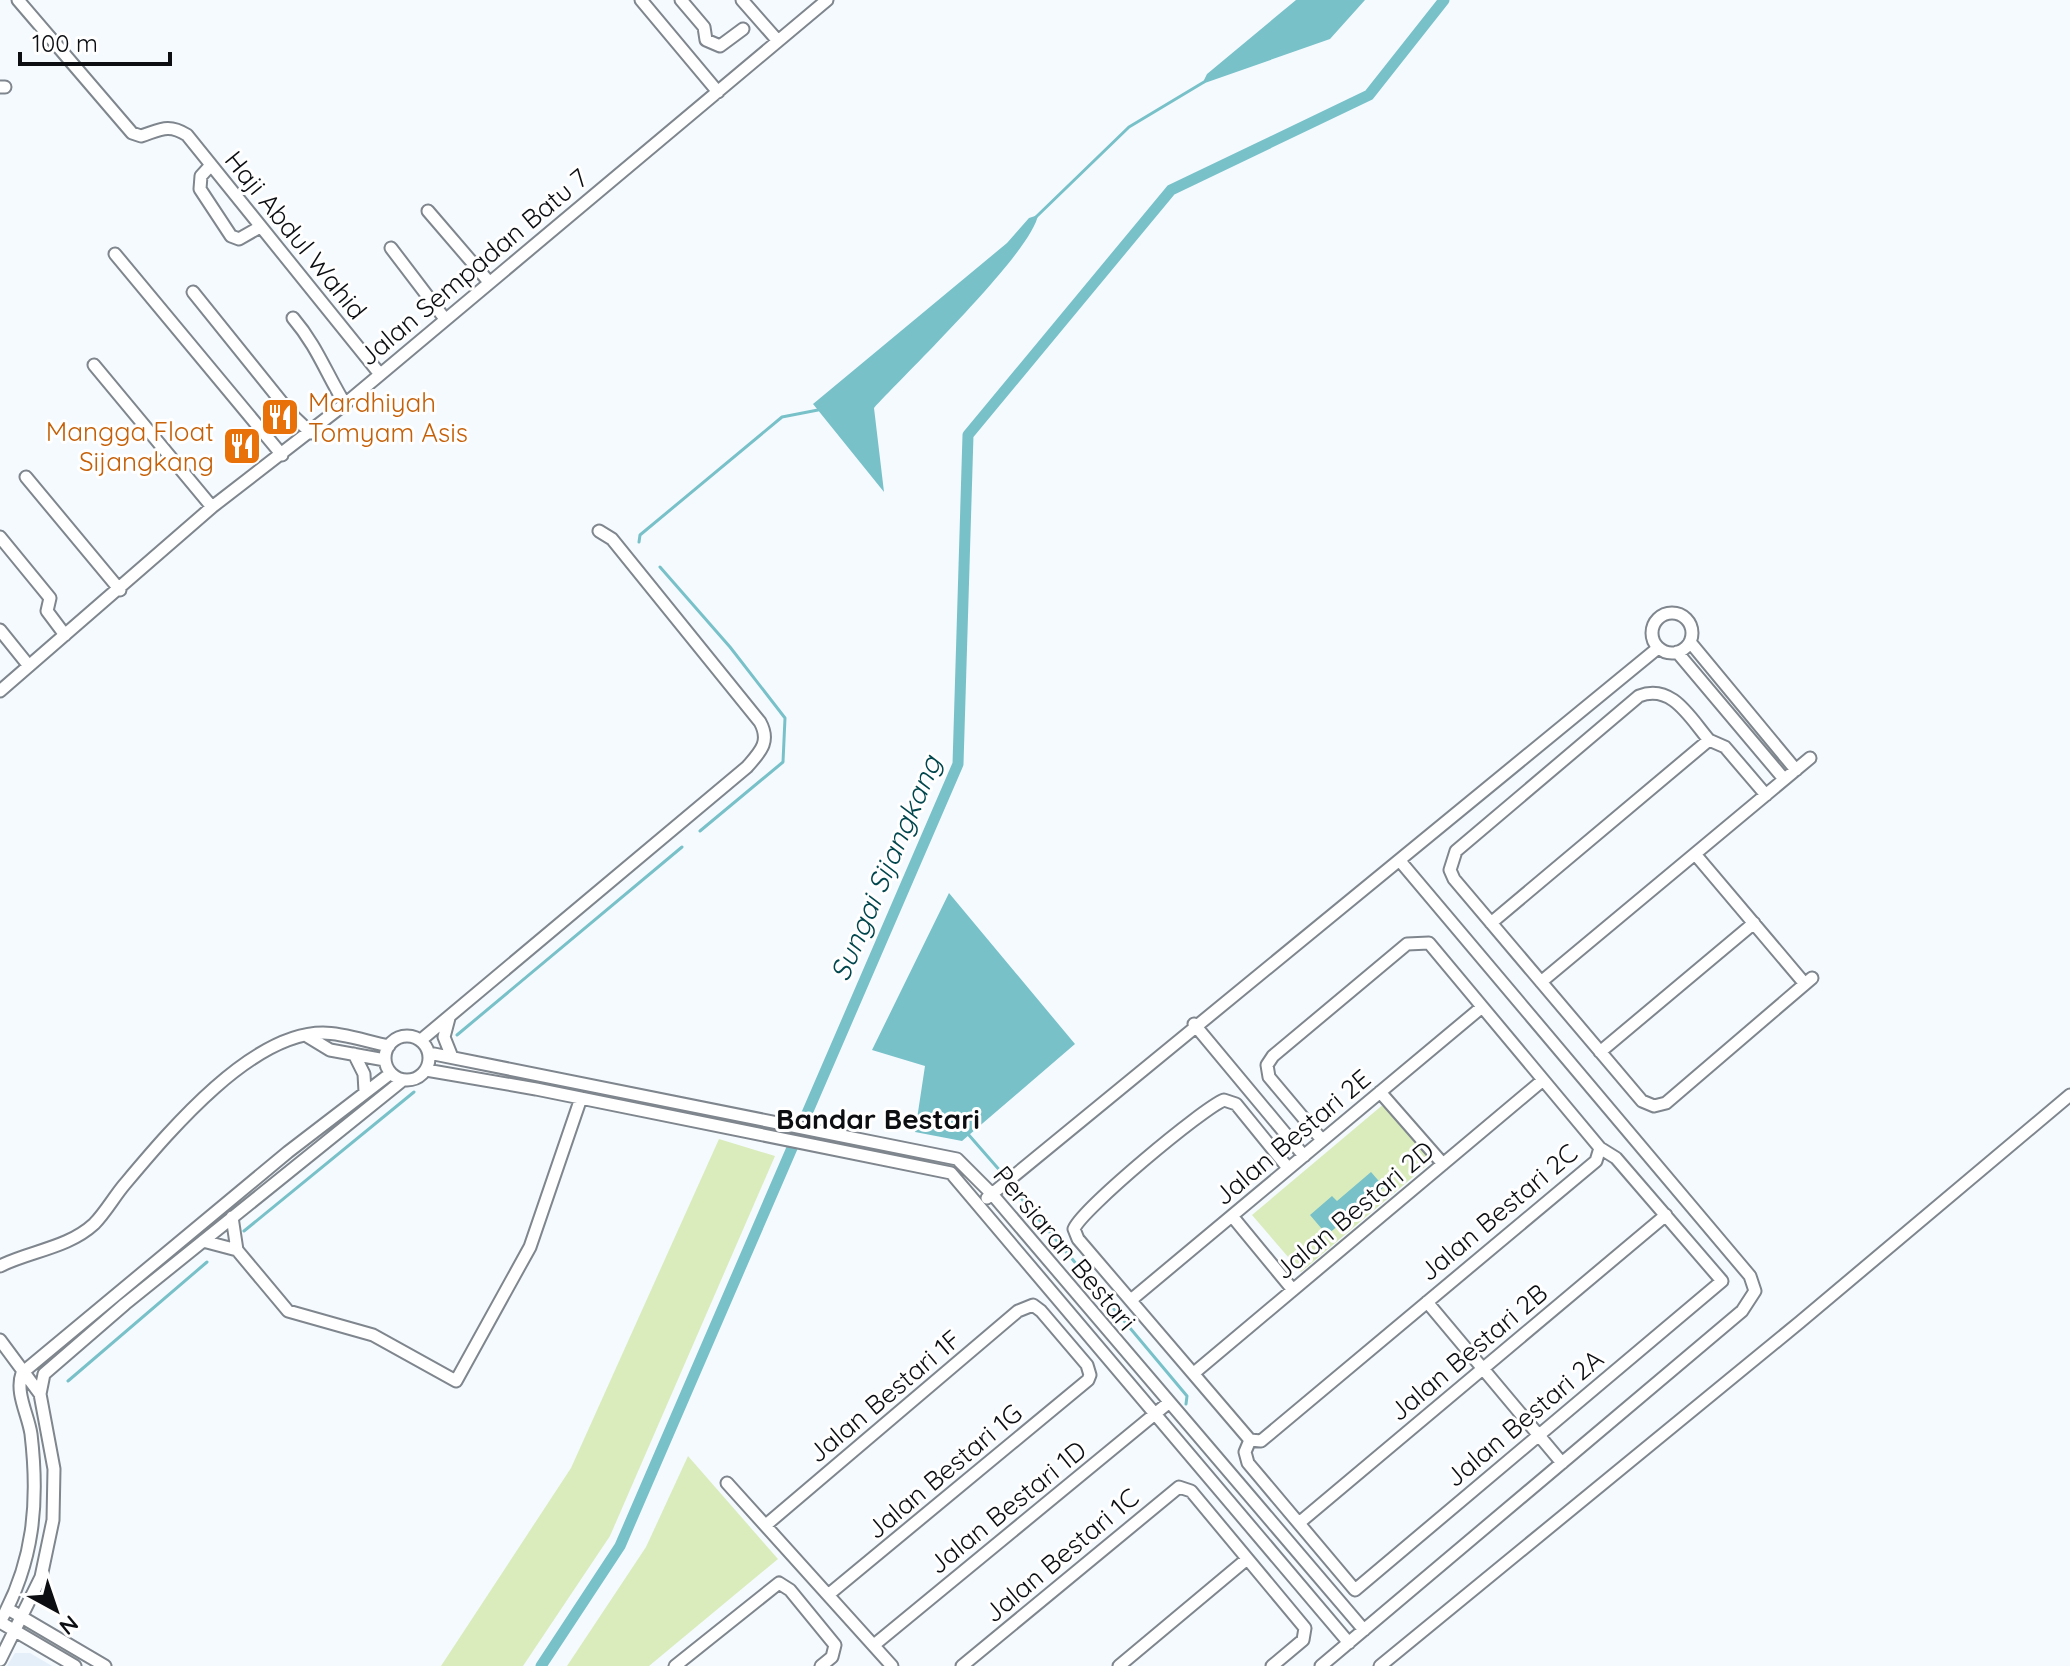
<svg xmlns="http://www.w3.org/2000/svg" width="2070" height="1666" font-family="Quicksand,sans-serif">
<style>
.built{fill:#e5eff9}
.green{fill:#dbecbc}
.water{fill:#78c1c9}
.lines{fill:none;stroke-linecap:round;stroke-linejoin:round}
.stream{stroke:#78c1c9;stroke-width:3}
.canal{stroke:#78c1c9;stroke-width:11}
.minor-casing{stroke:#7f868d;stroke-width:15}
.minor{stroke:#fff;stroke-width:11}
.labels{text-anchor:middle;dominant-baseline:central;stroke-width:6;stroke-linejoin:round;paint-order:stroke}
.street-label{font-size:26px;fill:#0c0e11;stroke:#fff}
.food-label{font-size:26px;fill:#c56008;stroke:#fff;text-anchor:start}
.water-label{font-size:28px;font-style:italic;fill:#00464d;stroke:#fff}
.neighbourhood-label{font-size:28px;font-weight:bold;fill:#0c0e11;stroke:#fff}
</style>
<rect width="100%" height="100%" fill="#f5faff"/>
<path class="built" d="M15,1653H30L52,1666H7Z"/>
<path class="green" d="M1385,1103L1433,1160L1301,1272L1252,1215Z
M719,1139L775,1156L610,1536L523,1666H441L571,1468Z
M688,1456L778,1559L649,1666H567L646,1547Z"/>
<path class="water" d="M1296,0H1365L1330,39L1202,84L1207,74Z
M1038,215C1032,252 906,373 874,408L884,492L813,404L1007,243L1029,218Z
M949,893L1075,1044L962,1141L915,1132L925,1066L872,1050Z
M1371,1172L1384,1187L1327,1235L1310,1215L1332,1196L1337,1201Z"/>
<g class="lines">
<path class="stream" d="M1036,217L1129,127L1204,82
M639,542L640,535L782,417L818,410
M660,567L730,647L785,718L783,762L700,831
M457,1035L682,847
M968,1134L1002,1173
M1021,1198L1187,1396L1186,1404
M244,1231L414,1092
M68,1381L207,1262"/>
<path class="canal" d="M541,1666L620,1546L958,764L968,435L1171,190L1369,95L1444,0"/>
<g class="minor-casing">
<path id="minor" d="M18,0L132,133L141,136C160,130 168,123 187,135L379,373
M641,0L718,92
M681,0L704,27L706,40L720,46L743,29
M742,0L778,41
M0,87H5
M211,165L201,176L200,189L231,236L239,239L260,227
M428,211L489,282
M391,248L445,319
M115,254L282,455
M193,292L292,415L311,433
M293,318C317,346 326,373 345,404
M94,365L212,507
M26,477L120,590
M0,537L50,598L47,611L65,635
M1652 633a20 20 0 1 1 40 0a20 20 0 1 1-40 0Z
M0,630L29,666
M1690,642L1796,770
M1677,652L1784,779
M0,691L212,507L345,404L827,0
M1709,740C1690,718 1672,683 1639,696L1456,851L1450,870L1454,879L1642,1101L1654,1106L1666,1103L1812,978
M1695,854L1805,984
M1491,923L1709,740L1725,747L1766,795
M1541,982L1810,758
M449,1018L444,1037L452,1057
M1194,1024L1304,1156
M385 1058a22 22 0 1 1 44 0a22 22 0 1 1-44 0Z
M307,1036L330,1050L385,1060
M421,1040L747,767C760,752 771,742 760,722L612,539L599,531
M1600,1052L1754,923
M429,1053L957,1159L992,1194L1364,1630
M354,1054L364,1074L365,1092
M426,1070L536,1089L951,1173L1349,1643
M1380,1092L1443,1164
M987,1198L1658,648
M1232,1216L1293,1290
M232,1217L237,1250L288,1311L373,1335L456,1381L530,1247L581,1098
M203,1241L237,1250
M0,1266C30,1251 68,1248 94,1224C105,1213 114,1197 124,1185C167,1134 250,1033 323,1033C344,1033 368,1042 389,1046
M1131,1300L1482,1007
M1427,1302L1562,1463
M0,1340L40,1394
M1194,1373L1543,1080
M1250,1440L1245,1452L1248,1463L1355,1590L1722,1281L1616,1158L1600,1148L1429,943L1407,944L1273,1056L1267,1065L1269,1077L1322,1140
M1250,1440L1078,1239L1074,1229C1081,1210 1203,1108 1224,1100L1236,1104L1288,1168
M1250,1440L1261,1441L1596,1161L1600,1148
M727,1483L892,1666
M1299,1523L1666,1215
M766,1525L1018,1311L1033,1305L1041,1311L1087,1365L1090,1375L1088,1380L828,1595
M8,1609L105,1666
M0,1622C34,1562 39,1502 31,1434C28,1414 15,1393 22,1373L288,1152L391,1073
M0,1622L75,1666
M874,1645L1167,1404
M0,1660L41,1577L53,1520L54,1469L40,1394L44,1374L125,1304L403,1080
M675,1666L779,1583L790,1590L835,1645L832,1657L821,1666
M962,1666L1179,1487L1191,1491L1305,1628L1303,1640L1272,1666
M1119,1666L1247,1559
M1321,1666L1742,1311L1755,1291L1750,1276L1400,861
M1380,1666L1800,1322L2070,1095"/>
</g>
<use href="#minor" class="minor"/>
</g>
<defs>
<g id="restaurant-square" transform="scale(2)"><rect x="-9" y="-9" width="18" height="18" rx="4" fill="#e8710a" stroke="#fff"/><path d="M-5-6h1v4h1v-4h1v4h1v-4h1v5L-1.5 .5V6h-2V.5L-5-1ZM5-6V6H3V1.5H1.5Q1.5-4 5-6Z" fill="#fff"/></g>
</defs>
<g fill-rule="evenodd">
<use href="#restaurant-square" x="280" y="417"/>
<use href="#restaurant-square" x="242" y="446"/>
</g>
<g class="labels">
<g class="street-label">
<text transform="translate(296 235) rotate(51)">Haji Abdul Wahid</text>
<text transform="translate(473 267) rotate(-40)">Jalan Sempadan Batu 7</text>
<text transform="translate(1292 1137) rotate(-40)">Jalan Bestari 2E</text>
<text transform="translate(1354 1210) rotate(-40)">Jalan Bestari 2D</text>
<text transform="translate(1498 1212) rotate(-40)">Jalan Bestari 2C</text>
<text transform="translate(1065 1248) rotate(50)">Persiaran Bestari</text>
<text transform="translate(1468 1352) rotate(-40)">Jalan Bestari 2B</text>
<text transform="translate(884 1396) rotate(-40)">Jalan Bestari 1F</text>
<text transform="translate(1524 1418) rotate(-40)">Jalan Bestari 2A</text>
<text transform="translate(944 1471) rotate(-40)">Jalan Bestari 1G</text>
<text transform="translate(1007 1507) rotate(-39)">Jalan Bestari 1D</text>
<text transform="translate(1061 1555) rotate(-40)">Jalan Bestari 1C</text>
</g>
<g class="food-label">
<text x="308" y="402">Mardhiyah<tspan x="308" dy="30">Tomyam Asis</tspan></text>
<text x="214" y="431" text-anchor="end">Mangga Float<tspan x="214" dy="30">Sijangkang</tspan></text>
</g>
<g class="water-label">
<text transform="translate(885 868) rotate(-67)">Sungai Sijangkang</text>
</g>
<g class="neighbourhood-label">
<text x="878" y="1118">Bandar Bestari</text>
</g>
</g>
<g transform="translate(56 1610) rotate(140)" stroke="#ffffff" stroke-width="6" paint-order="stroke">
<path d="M0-6L14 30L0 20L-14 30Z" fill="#0c0e11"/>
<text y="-12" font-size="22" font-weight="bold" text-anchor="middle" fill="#0c0e11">N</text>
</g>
<path d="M20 52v12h150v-12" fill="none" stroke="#0c0e11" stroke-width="4"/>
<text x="32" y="52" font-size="24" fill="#0c0e11" stroke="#ffffff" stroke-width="6" paint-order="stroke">100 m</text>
</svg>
